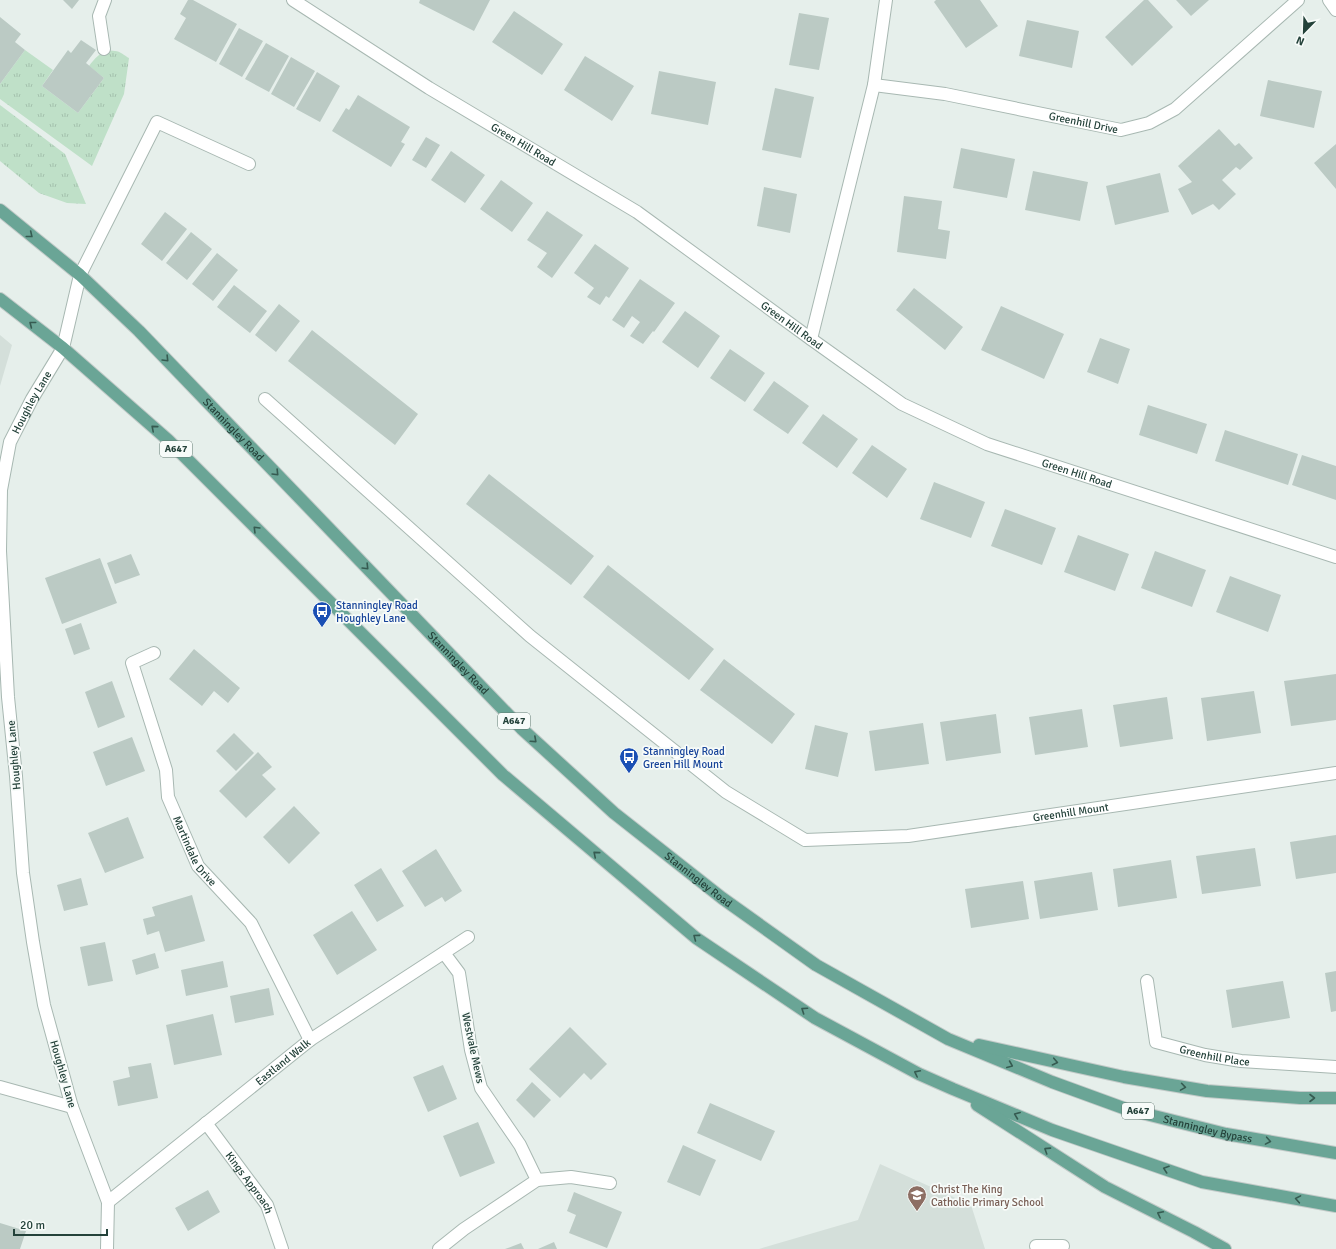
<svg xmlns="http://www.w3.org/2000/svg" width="1336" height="1249" font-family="Signika,sans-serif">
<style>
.built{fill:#d4dfda}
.grass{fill:url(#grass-tufts)}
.building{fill:#bbcac4}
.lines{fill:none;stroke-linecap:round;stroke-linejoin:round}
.minor-casing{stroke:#a8b8b2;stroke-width:14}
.major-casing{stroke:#c2cac8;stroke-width:14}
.minor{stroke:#fff;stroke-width:12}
.major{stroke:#6aa596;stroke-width:12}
.oneway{stroke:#365b51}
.labels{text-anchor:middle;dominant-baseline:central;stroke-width:3.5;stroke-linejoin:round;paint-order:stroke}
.shield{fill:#f7fbf9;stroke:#637a73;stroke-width:1}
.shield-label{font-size:10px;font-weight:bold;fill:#24423a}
.street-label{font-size:11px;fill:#24423a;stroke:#f7fbf9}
.transit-label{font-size:11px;fill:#164399;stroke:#f7fbf9;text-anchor:start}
.education-label{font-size:11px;fill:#785e54;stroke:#f7fbf9;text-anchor:start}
</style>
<defs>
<pattern id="grass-tufts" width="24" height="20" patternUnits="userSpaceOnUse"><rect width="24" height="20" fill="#bfe0c8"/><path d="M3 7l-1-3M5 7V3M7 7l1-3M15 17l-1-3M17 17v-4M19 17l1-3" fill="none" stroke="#a4c1ad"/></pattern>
</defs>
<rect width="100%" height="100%" fill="#e6efeb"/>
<path class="built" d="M0,335L12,345L0,386Z
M880,1164L971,1205L985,1249H759L858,1220Z"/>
<path class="grass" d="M25,50L53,70L42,86L78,113L104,78L89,66C95,58 103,48 115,51C120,51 125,56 129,58L124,94L92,166L0,99V84Z
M0,105L65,154L86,204L67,203L39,193L0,161Z"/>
<path class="building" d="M63,0H79L72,9Z
M188,0H193L237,24L216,62L174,39L186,18L180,14Z
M420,0H490L474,31L419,3Z
M936,0H980L998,26L966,48L934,2Z
M1144,0H1148L1173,27L1132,66L1105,37Z
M1176,0H1209L1191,16Z
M514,11L563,44L542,75L492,42Z
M799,13L829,18L819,70L789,65Z
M0,17L21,34L15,42L25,50L0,84Z
M1027,20L1079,31L1072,68L1019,56Z
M239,28L263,41L242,77L219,64Z
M81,40L96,50L86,63L104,78L78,113L42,86L68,50L71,53Z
M266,43L289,56L269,92L245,79Z
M585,56L634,86L612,121L564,90Z
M291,57L315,71L294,107L271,94Z
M659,71L716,82L708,125L651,114Z
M317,72L340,86L320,122L296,109Z
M1268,80L1322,91L1314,128L1260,116Z
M775,88L814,97L801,158L762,150Z
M358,95L410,127L401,142L405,144L391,167L332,131L346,108L349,110Z
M1219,129L1235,146L1239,143L1253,158L1240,170L1236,167L1222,180L1236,194L1219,210L1213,204L1192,215L1178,189L1192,182L1178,166Z
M426,137L440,145L426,168L412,160Z
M1336,144V189L1314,163Z
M961,148L1015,159L1007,198L953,188Z
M451,151L485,175L465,203L431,180Z
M1033,171L1088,182L1080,221L1025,210Z
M1160,173L1169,212L1115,225L1106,186Z
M501,180L533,203L512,232L480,209Z
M764,187L797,194L790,233L757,226Z
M904,196L942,201L938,229L950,231L946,259L897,252Z
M547,211L583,235L552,278L537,267L547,253L527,240Z
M165,212L187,229L162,261L141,244Z
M191,232L212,249L187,280L166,263Z
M595,244L629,268L609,298L606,296L600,305L587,297L594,288L574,273Z
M217,253L238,270L213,301L192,284Z
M640,279L675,303L654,332L653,331L643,344L630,336L640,322L632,316L624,328L612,320Z
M234,285L267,311L250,333L217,307Z
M914,288L963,327L945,350L896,310Z
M279,304L300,321L276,352L255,335Z
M1001,306L1064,334L1044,379L981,350Z
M685,311L720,336L698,368L662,342Z
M312,330L418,414L395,445L288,361Z
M1100,338L1130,349L1118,384L1087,372Z
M730,349L765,373L745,402L710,378Z
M774,381L809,406L788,434L753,410Z
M1148,405L1207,424L1197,454L1139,435Z
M823,414L858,439L837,468L802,443Z
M1225,430L1298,454L1288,485L1215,461Z
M872,445L907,469L887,498L852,473Z
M1302,455L1336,466V500L1292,485Z
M489,474L594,556L571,585L466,504Z
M934,482L985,502L971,538L920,519Z
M1005,509L1056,528L1042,565L991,546Z
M1078,535L1129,554L1115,591L1064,572Z
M1155,551L1206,570L1192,607L1141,588Z
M131,554L140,575L115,584L107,563Z
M100,558L117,603L62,624L45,578Z
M608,565L714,649L689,680L583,597Z
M1230,576L1281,595L1268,632L1216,612Z
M81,623L90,649L74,655L65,629Z
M194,649L240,688L228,703L214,691L202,706L169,679Z
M724,659L795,714L772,744L700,690Z
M1336,674V720L1291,726L1284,681Z
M112,681L125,717L98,728L85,692Z
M1254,691L1261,733L1207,741L1201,698Z
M1167,697L1173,739L1120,747L1113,705Z
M1082,709L1088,747L1035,755L1029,717Z
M996,714L1001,753L946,761L940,722Z
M923,723L929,764L875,771L869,731Z
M815,725L848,733L838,777L805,769Z
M234,733L254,753L236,771L216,751Z
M132,737L145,771L106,786L93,752Z
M258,752L272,767L262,775L276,789L246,818L219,791Z
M294,806L320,833L289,864L263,837Z
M128,817L144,858L105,873L88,833Z
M1336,835V873L1296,879L1290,842Z
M1255,848L1261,886L1202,894L1196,856Z
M436,849L462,891L445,902L442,897L425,907L402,871Z
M1171,860L1177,898L1118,907L1113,869Z
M381,868L404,906L377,922L354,885Z
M1092,872L1098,910L1040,919L1034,881Z
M81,878L88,905L64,911L57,885Z
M1023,881L1029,919L971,928L965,889Z
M192,895L205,941L165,952L159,931L147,935L143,919L155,916L152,907Z
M352,911L377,950L337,975L313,935Z
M105,942L113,981L88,986L80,947Z
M155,953L159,968L136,975L132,960Z
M223,961L228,987L186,996L181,970Z
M1336,971V1011L1331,1012L1325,973Z
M1283,981L1290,1018L1232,1028L1226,990Z
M269,988L274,1015L235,1023L230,996Z
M213,1014L222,1055L174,1065L166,1025Z
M570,1027L607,1064L591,1080L584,1073L560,1098L529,1069Z
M151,1063L158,1098L118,1106L113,1081L130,1077L128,1067Z
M443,1065L457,1099L428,1112L413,1077Z
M532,1082L551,1100L534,1118L516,1100Z
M710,1103L775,1131L761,1161L697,1133Z
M478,1122L495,1163L460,1177L443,1136Z
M683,1145L716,1160L700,1196L667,1182Z
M208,1190L220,1212L188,1231L175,1208Z
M574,1192L622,1212L607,1248L569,1233L576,1215L567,1211Z
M0,1223L26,1231L20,1249H0Z
M554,1242L557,1249H538Z
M521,1243L524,1249H505Z"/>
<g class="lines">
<g class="minor-casing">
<g id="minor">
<path id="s1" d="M293,0L429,88L637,212L811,339L902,404L987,444L1336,557"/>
<path d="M1329,0L1336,10"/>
<path d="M104,49L99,16L105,0"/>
<path id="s2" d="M874,85L945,94L1121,130L1149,123L1175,109L1298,0"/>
<path d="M811,339L874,85L886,0"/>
<path id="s3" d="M265,399L530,636L726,792L805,840L908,836L1336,773"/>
<path id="s4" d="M154,653L132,663L166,770L168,797L198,866L251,923L310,1040"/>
<path id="s5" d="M1147,981L1156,1042L1205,1055L1241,1061L1336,1067"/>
<path d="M0,1087L72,1107"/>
<path id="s6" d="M206,1123L267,1205L282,1249"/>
<path d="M537,1180L571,1177L610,1183"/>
<path id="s7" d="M108,1202L310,1040L468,937"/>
<path d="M1036,1246H1063"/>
<path id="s8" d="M107,1249L108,1202L72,1107L44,1005L33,942L23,873L16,776L8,697L0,551L1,490L10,442L32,399L63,348L80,275L157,122L249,164"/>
<path d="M439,1249L464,1229L537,1180L520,1145L481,1088L471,1050L459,973L444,953"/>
</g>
</g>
<g class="major-casing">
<g id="major">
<path id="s9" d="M0,210L80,275L139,331L522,729L614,813L722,898L816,965L948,1039L1052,1082L1126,1109L1226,1134L1336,1153"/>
<path d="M0,299L63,348L168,440L503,775L696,938L815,1018L919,1074L953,1089L1052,1130L1202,1182L1336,1206"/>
<path d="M979,1045L1124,1077L1207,1091L1300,1098H1336"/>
<path d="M977,1105L1105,1187L1194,1232L1225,1249"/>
</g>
</g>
<use href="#minor" class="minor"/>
<use href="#major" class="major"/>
</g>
<defs><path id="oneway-chevron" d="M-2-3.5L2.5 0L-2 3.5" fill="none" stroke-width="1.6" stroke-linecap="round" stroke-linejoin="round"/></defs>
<g class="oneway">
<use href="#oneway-chevron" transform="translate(30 235) rotate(39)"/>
<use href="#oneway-chevron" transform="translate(32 324) rotate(-142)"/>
<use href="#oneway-chevron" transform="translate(166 359) rotate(46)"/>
<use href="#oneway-chevron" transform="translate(154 428) rotate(-139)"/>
<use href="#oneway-chevron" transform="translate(276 473) rotate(46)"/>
<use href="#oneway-chevron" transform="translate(256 529) rotate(-135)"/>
<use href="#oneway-chevron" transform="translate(366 567) rotate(46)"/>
<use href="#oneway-chevron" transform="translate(534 740) rotate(42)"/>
<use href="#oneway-chevron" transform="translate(596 854) rotate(-140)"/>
<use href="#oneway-chevron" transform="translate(696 937) rotate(-143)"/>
<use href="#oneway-chevron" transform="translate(804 1010) rotate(-146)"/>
<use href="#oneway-chevron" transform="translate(1055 1062) rotate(12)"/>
<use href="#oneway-chevron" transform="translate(1010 1065) rotate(23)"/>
<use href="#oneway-chevron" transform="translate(917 1073) rotate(-153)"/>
<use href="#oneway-chevron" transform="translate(1183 1087) rotate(9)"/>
<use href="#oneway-chevron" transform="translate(1312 1098)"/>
<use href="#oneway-chevron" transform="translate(1017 1115) rotate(-158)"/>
<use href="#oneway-chevron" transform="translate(1268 1141) rotate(10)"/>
<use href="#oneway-chevron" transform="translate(1047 1150) rotate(-147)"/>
<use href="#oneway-chevron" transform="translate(1166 1169) rotate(-161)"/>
<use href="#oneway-chevron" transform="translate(1298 1199) rotate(-170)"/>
<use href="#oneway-chevron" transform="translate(1160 1214) rotate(-153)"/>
</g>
<defs>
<g id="bus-pin" transform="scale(1)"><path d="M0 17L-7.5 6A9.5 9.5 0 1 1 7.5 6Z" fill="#1a4fb4" stroke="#f7fbf9"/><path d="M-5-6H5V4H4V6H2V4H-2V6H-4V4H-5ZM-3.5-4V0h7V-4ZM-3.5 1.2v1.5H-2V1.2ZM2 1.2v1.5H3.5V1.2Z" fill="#fff"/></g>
<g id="school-pin" transform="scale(1)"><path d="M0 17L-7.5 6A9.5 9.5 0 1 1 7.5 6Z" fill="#8d6e63" stroke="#f7fbf9"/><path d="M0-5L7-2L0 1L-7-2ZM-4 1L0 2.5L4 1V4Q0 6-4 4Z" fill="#fff"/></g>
</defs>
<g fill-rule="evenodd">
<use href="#bus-pin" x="322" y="611"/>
<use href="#bus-pin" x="629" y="757"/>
<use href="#school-pin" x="917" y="1195"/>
</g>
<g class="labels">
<g class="shield">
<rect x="160" y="441" width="32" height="16" rx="3"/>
<rect x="498" y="713" width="32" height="16" rx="3"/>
<rect x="1122" y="1103" width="32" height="16" rx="3"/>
</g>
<g class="shield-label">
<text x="176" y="449">A647</text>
<text x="514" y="721">A647</text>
<text x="1138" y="1111">A647</text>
</g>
<g class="street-label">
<text stroke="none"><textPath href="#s2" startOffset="213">Greenhill Drive</textPath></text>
<text stroke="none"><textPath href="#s1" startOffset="272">Green Hill Road</textPath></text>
<text stroke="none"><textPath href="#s1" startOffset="596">Green Hill Road</textPath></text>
<text stroke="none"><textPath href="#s8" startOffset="866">Houghley Lane</textPath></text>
<text stroke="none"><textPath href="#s9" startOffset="321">Stanningley Road</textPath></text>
<text stroke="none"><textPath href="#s1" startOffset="920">Green Hill Road</textPath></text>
<text stroke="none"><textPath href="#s9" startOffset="645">Stanningley Road</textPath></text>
<text transform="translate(14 755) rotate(-95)">Houghley Lane</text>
<text stroke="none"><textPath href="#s3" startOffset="966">Greenhill Mount</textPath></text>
<text stroke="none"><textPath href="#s4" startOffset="224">Martindale Drive</textPath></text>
<text stroke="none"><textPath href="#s9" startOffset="969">Stanningley Road</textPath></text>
<text transform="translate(473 1048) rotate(78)">Westvale Mews</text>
<text stroke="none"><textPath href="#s5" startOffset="122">Greenhill Place</textPath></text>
<text stroke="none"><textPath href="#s7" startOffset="224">Eastland Walk</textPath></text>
<text transform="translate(63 1074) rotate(74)">Houghley Lane</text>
<text stroke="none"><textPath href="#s9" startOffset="1541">Stanningley Bypass</textPath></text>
<text stroke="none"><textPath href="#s6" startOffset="74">Kings Approach</textPath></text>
</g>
<g class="transit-label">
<text x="336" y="605">Stanningley Road<tspan x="336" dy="13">Houghley Lane</tspan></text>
<text x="643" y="751">Stanningley Road<tspan x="643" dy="13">Green Hill Mount</tspan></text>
</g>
<g class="education-label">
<text x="931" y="1189">Christ The King<tspan x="931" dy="13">Catholic Primary School</tspan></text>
</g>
</g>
<g transform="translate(1304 32) rotate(203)" stroke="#f7fbf9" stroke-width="3" paint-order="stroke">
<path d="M0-3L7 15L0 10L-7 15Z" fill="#24423a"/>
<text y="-6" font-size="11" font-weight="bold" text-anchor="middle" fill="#24423a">N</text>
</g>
<path d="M14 1229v6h93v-6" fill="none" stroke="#24423a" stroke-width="2"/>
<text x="20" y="1229" font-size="12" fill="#24423a" stroke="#f7fbf9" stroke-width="3" paint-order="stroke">20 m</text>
</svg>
